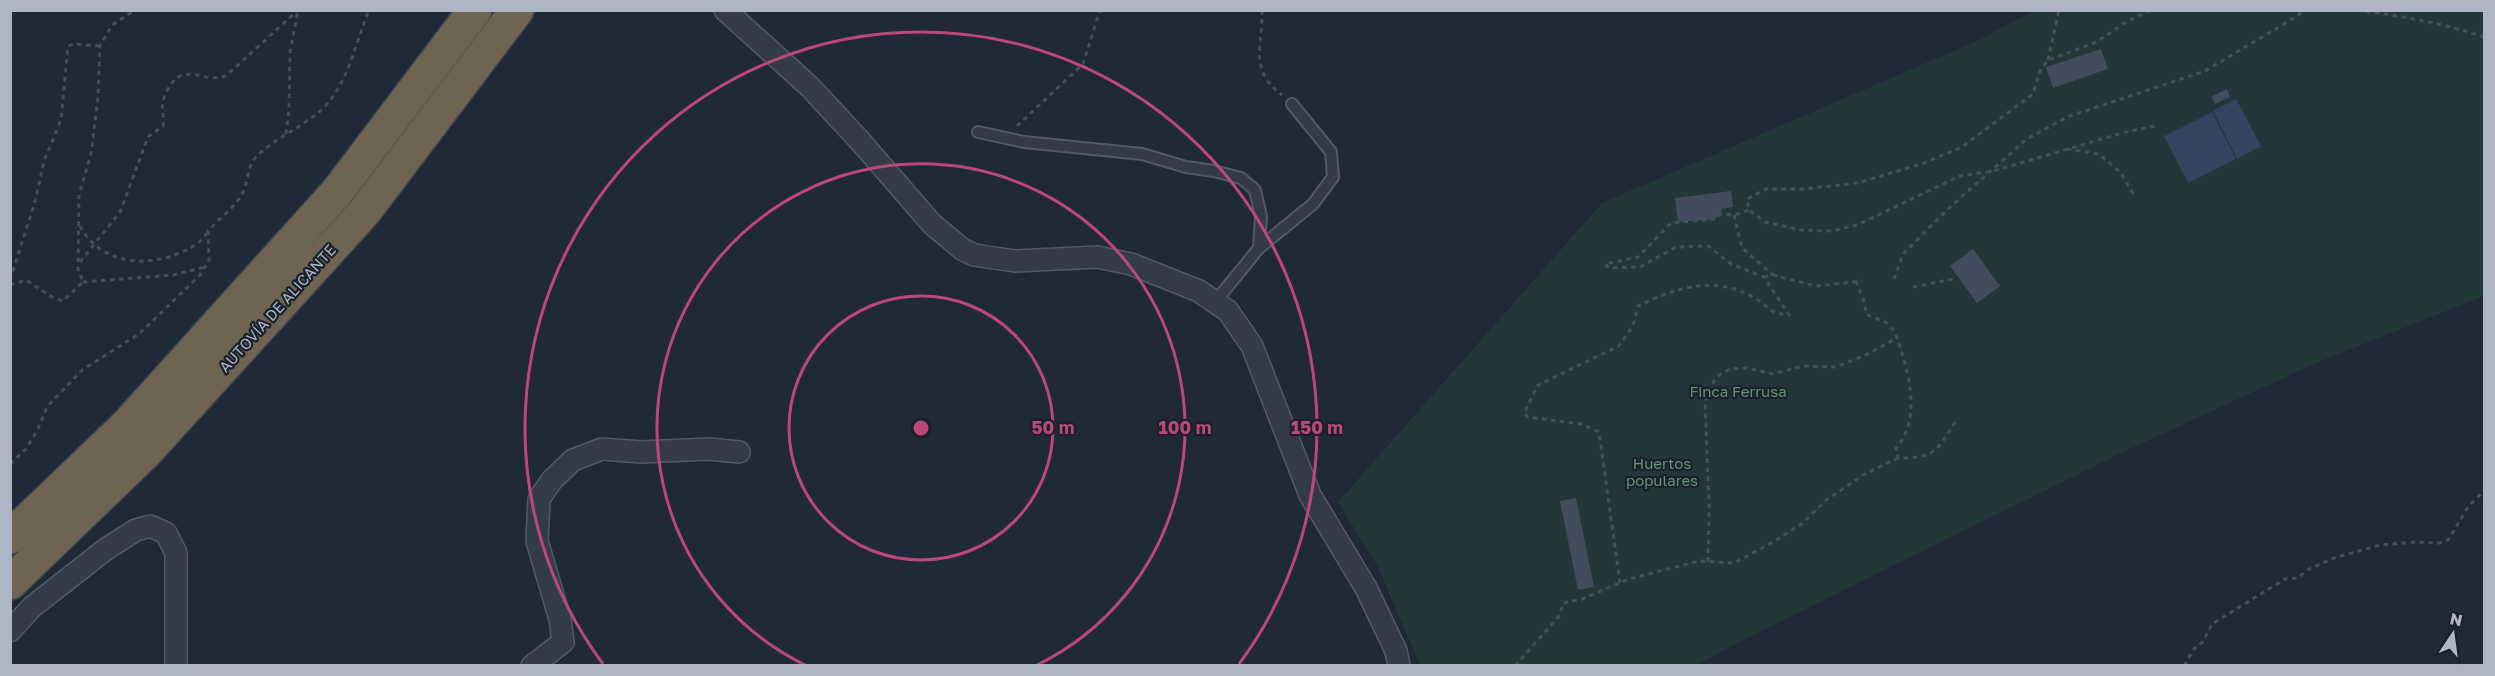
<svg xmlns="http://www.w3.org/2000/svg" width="2495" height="676" font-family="'Golos Text',sans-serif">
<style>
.green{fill:#23373a}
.water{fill:#34445f}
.building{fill:#414c5c}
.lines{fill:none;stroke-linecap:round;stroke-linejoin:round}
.service-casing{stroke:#515966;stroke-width:14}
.minor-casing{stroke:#515966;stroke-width:24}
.motorway-casing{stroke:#3e4652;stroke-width:36}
.path{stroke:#405256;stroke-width:3;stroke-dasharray:4.5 4.5;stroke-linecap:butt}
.service{stroke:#343b48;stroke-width:10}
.minor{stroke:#343b48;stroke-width:21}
.motorway{stroke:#6e6451;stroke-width:33}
.ring{fill:none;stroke:#bc477b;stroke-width:3}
.labels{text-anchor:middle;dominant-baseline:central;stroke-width:4.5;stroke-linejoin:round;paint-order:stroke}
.street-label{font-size:15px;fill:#aeb6c5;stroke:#19212c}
.park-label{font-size:15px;fill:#669573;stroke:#19212c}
.centre{fill:#bc477b;stroke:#19212c;stroke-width:3}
.ring-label{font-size:18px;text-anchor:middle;font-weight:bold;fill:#bc477b;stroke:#19212c;stroke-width:4.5;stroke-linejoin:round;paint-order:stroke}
</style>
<rect width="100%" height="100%" fill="#202937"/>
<path class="green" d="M2033,11H2484V296L2316,363L2119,454L1733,645L1697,665H1420L1378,567L1338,502L1602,203L1979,40Z"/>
<path class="water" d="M2236,99L2261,146L2237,159L2213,111Z
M2212,112L2236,159L2188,183L2164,136Z"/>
<path class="building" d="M2101,49L2108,69L2053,88L2046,67Z
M2227,89L2230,97L2215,104L2211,97Z
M1731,191L1733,207L1722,209L1721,214L1715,219L1678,222L1675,198Z
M1973,249L2000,286L1977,303L1950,266Z
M1576,498L1594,587L1578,590L1560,501Z"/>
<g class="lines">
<g class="service-casing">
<path id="service" d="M978,132L1024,142L1142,154L1186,167L1214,171L1241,178L1255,190L1261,216L1259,248
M1215,302L1259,248L1313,204L1333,177L1331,152L1292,104"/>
</g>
<g class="minor-casing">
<path id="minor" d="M725,10L810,87L861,142L932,224L962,249L974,255L1015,261L1097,257L1131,264L1199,291L1228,311L1252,346L1310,495L1366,588L1396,651L1399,666
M10,631L32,607L106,549L136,530L150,526L166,533L176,553V666
M532,666L563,642L560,619L537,541L539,499L552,480L573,460L602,449L641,452L709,449L739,452"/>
</g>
<g class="motorway-casing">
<path id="motorway" d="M10,537L127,425L338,191L475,10
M10,583L147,451L365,211L517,10"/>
</g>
<path class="path" d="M1262,10C1263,46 1248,70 1282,95
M2150,10L2121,25L2097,42L2048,60L2040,71L2033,94L1962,147L1924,163L1858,183L1804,189H1766L1747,199L1749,210L1765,222L1801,230L1833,231L1857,225L1960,176L1993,171L2126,132L2155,126
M2357,10C2401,16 2443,23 2484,37
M2048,60L2059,10
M1017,126L1083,64L1100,10
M286,134L289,111L290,52L298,10
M2067,149L2099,154L2121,173L2134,195
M1734,215L1742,248L1773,275
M80,226C99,262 142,268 177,254C189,249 199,245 207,233
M80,262L120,212L148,137L163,126C165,117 160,107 164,98C180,54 205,87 227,75L298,10
M1764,277L1773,275L1816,286L1862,281
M1894,279L1903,254L1949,208L2027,139L2067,117L2205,71L2299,15L2303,10
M10,280L35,202L44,161L61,120L68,46L74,44L100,46
M1856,281L1865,304L1866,314C1872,318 1881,319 1887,323C1896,331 1899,343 1902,353C1911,382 1919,423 1896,448L1898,458C1937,459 1938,448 1958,418
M83,282L173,275L205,267
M10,285L26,280L52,297L63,301L83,282L78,269L79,195L91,154L98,97L100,46L112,25L135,10
M1913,287L1953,279
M10,464L26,449L38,429L47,407L82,370L139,334L200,275L209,261L208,231C219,218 234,209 242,194C249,181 246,167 257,156C273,140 299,128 318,113C347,89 355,44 369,10
M1708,562L1709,506L1705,401L1714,381L1721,374L1730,369L1747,368L1772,374L1804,366L1835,367L1864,356L1897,338
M1620,583L1599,432L1581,424L1528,417L1524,413L1538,385L1619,346L1633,326L1638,306C1675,288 1714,275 1753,297C1770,306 1766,313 1789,315L1764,277L1731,264L1708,246L1676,247L1640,267L1609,268L1605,264L1638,257L1671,223L1715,219L1721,214L1734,215L1749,210
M1515,666L1560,615L1563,603L1582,599L1629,579L1699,561L1734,563L1775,541L1803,523L1825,501L1863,475L1898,458
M2184,666L2194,649L2203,642L2212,624L2285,579L2298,578L2307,570L2334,558L2380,545L2415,542L2440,543L2448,540L2468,507L2484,491"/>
<use href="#service" class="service"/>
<use href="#minor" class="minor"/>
<use href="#motorway" class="motorway"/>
</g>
<g class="ring">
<circle cx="921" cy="428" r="132"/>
<path d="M805 665A264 264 0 1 1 1037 665"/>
<path d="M603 664A396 396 0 1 1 1239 664"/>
</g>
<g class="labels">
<g class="street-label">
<text transform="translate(277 308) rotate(-48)">AUTOVÍA DE ALICANTE</text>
</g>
<g class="park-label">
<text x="1738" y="391">Finca Ferrusa</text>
<text x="1662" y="463">Huertos<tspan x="1662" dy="17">populares</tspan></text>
</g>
</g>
<circle cx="921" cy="428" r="9" class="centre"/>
<g class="ring-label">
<text x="1053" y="434">50 m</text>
<text x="1185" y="434">100 m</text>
<text x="1317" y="434">150 m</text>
</g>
<rect width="2495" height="676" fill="none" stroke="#aeb6c5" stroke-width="24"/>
<g transform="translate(2453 634) rotate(13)" stroke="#19212c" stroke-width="4.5" paint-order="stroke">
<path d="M0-4.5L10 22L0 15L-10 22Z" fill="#aeb6c5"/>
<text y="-9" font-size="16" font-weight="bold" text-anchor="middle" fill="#aeb6c5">N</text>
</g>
</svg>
